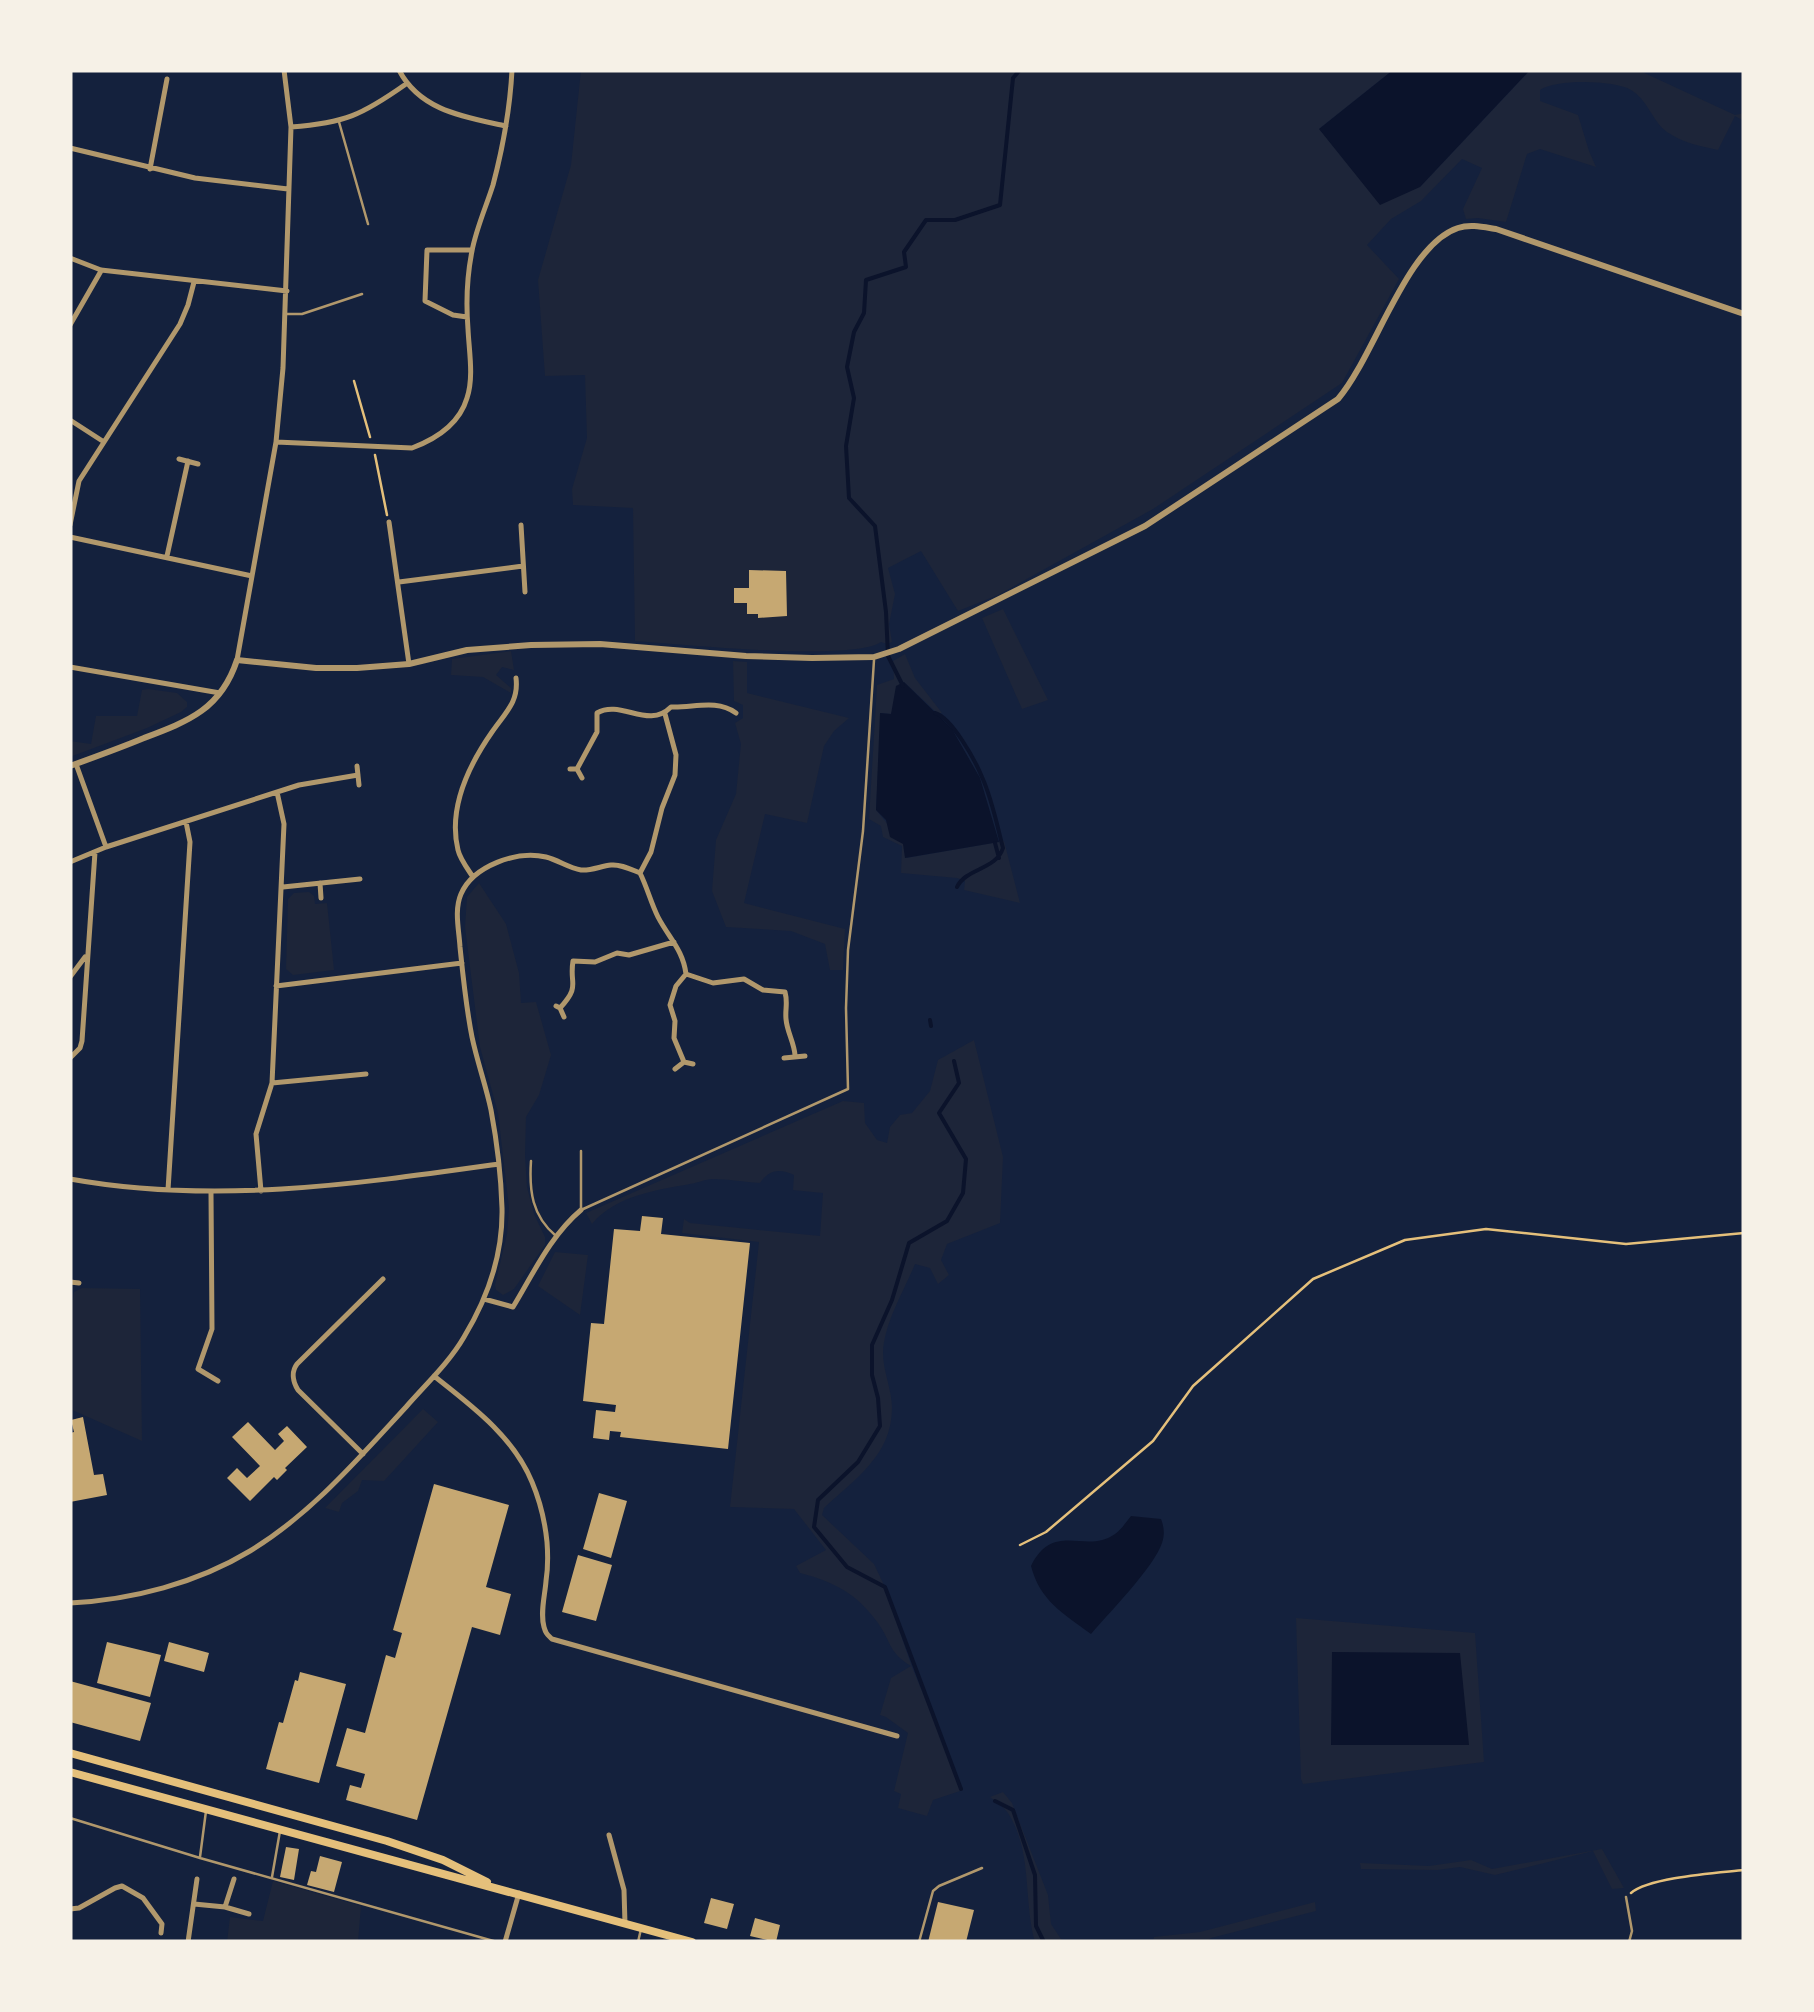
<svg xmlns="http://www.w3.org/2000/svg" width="1814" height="2012" font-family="'IBM Plex Serif',serif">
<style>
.green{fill:#1d2539}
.water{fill:#0b132b}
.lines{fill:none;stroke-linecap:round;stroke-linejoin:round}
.stream{stroke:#0b132b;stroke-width:4}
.building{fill:#c6a872}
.path{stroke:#e5c07b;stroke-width:2.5}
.service{stroke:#b1986c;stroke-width:2.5}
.minor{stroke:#b1986c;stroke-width:5}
.tertiary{stroke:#b1986c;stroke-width:6}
.trunk{stroke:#e5c07b;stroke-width:8}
</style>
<rect width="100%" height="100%" fill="#14213d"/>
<path class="green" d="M581,70H1393L1319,129L1420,187L1530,70H1638L1735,115L1744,113V121L1735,116L1718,150C1700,146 1683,143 1667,132C1652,121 1648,100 1631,90C1614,80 1556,79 1540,90V101L1578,115L1589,151L1596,167L1540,149L1527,154L1506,222L1478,218L1466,219L1463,209L1482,168L1462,159L1421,201L1391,219L1367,245L1399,279L1342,383L1153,509L998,595L958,611L921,551L888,568L895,594L889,624L892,642L887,644L881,642C851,662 680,644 635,641L633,508L573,505L572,489L587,438L585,375L545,376L538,280L571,165Z
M1003,609L1048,700L1022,709L982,618Z
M511,651L514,670L502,667L496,675L511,688V693L483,677L451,675L452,659Z
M905,654L915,678L942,713H937L904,682L891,714L881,713L876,810L904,844L906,858L1004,841L1020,903L964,890L965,881L957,878L901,873L902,846L883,837L881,826L869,819L877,685L894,679L893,661Z
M733,661L747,662V693L849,718L834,731L824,746L807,823L765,814L744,903L845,929L843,970H830L825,944L791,931L726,927L712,891L716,840L736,794L741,744L735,723L743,718V705L734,701Z
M148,689L177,693L187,702V707L181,712L147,728L70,757V741L91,744L96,716H137L142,690Z
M479,883L506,924L519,973L521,1003L536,1002L551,1055L539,1095L526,1117L525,1155L527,1187L534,1214L545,1237V1245L514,1289L503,1295L496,1290L495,1285L507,1234L509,1208L498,1113L480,1047L465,927L467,897Z
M309,892L314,896L315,904L327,903L334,970L293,975L286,969L288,899L294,893Z
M974,1040L1003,1157L1000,1223L947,1244L941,1260L949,1275L938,1284L930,1268L915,1264C904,1291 884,1323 883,1353C883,1371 892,1390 892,1408C892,1455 855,1479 824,1508L822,1515L874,1564L883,1583L912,1667L963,1790L933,1800L927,1816L898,1808L901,1794L894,1791L908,1733L886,1717L880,1715L891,1678L911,1666C888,1652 892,1643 878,1623C857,1594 835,1582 800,1573L796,1566L826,1550L794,1509L730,1507L759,1242L682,1233L684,1219L690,1223L820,1236L823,1193L793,1190L794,1175C779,1168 769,1170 760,1183C744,1182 728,1179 713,1179C705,1179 698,1183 690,1184C656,1190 615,1196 592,1224L586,1213L843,1101L864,1103L865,1123L877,1140L887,1143L890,1127L900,1115L912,1113L930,1091L938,1060Z
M555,1252L588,1255L580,1315L538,1286Z
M82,1288L140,1289L142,1441L70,1409V1300H73L74,1292Z
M423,1409L438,1422L384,1481L362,1480L358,1491L342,1503L339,1512L325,1508Z
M1296,1618L1475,1633L1484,1762L1303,1784L1301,1779Z
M1003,1792L1012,1803L1048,1895L1051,1924L1063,1942H1035C1023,1900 1033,1852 1008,1813C1004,1807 996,1802 990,1797Z
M1602,1849L1624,1888L1612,1889L1593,1851L1495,1875L1460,1867L1437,1870L1361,1869L1360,1863L1429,1866L1471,1860L1492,1869Z
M273,1881L361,1906L358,1942H227L230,1917L263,1921Z
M1315,1902L1316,1911L1211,1938L1206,1942H1153L1154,1937L1200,1932Z"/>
<path class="water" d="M1393,70H1530L1420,187L1380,205L1319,129Z
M904,682L952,729L980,778L999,842L905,858L903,844L890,837L886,820L876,810L880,713L891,714L896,686Z
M1131,1516L1161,1519C1164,1527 1165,1534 1162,1543C1154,1567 1109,1613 1091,1634C1063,1613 1040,1601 1031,1566C1054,1520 1086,1555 1115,1534C1121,1530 1126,1522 1131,1516Z
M1332,1652L1460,1653L1469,1745H1331Z"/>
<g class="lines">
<path class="stream" d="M903,686L888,656L886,612L875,526L849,498L846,446L854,398L847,367L854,332L864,313L866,280L906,267L904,252L926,220H955L1000,205L1013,78L1020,70
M935,713C952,718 975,760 982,777C992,799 997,825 1003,848C996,870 966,868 957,887
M995,843L999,858
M930,1020L931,1026
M954,1061L959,1083L939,1113L966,1159L963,1193L947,1221L909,1243L892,1300L872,1345V1375L878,1398L880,1426L858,1462L818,1500L814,1527L847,1567L885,1587L961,1789
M995,1801L1013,1810L1035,1875L1036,1926L1044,1942"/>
</g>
<path class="building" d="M749,570L786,571L787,616L758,618V614H747V603H734V588H749Z
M642,1216L663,1218L661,1234L750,1243L728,1449L620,1437L621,1432L610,1431L609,1440L593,1438L596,1410L615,1412L616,1405L583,1401L591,1323L604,1324L614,1229L640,1231Z
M83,1417L94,1475L103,1474L107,1495L70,1502V1433L74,1432L71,1420Z
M248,1422L275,1450L284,1441L278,1434L287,1426L307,1447L285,1468L287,1470L277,1480L274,1477L250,1501L227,1478L237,1468L247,1478L260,1466L232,1437Z
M434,1484L509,1505L486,1587L511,1594L500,1635L472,1627L417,1820L346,1800L350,1785L361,1788L365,1774L336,1766L347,1728L365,1733L386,1655L395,1658L402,1633L393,1630Z
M599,1493L627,1501L611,1558L583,1549Z
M578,1555L612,1565L596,1621L562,1612Z
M107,1642L161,1655L150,1697L97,1683Z
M169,1642L209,1653L204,1672L164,1661Z
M300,1672L346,1684L319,1783L266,1769L279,1722L283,1723L295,1680L298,1681Z
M70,1681L151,1703L140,1741L70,1722Z
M286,1847L299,1849L294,1880L280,1877Z
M320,1856L342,1862L334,1892L307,1885L311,1871L316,1872Z
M711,1898L734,1904L727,1929L704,1923Z
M938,1902L974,1910L966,1942H928Z
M755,1918L780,1925L776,1942L750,1936Z"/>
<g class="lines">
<path class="path" d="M354,381L370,437
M375,455L387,515
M1020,1545L1046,1532L1153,1441L1193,1386L1313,1279L1405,1240L1486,1229L1626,1244L1744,1233
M1631,1893C1650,1877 1718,1873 1744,1870"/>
<path class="service" d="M339,122L368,224
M287,314H302L362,294
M581,1151V1210L848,1089L846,1008L848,950L863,831L874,660
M531,1161C529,1191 532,1216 556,1236
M70,1818L200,1858L497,1942
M200,1857L206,1811
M272,1877L280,1831
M1626,1897L1632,1931L1629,1942
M638,1942L641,1929
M919,1942L933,1891L939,1886L982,1868"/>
<path class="minor" d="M399,70C420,111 465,117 506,126
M291,127C345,123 362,115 406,84
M70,148L195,178L288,189
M150,169L167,79
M70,258L101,270L287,291
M467,317L453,315L425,301L427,250H472
M70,325L101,271
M70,420L104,442
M276,442L412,448C436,439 459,425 467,398C474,377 469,351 468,329C466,304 467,276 472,251C476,229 486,207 493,185C503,147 510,109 512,70
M179,459L198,464
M389,522L409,664
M70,525L79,481L180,324L188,305L194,282
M521,525L525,592
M70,537L252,576
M167,556L188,461
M399,582L523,566
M237,660L276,442L283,368L291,127L284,70
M70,667L220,693
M665,714L676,755L675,775L662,808L651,852L640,873C647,887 651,903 658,917C669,938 683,950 686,974L713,983L744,979L763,990L785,992C788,1003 785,1009 786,1019C787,1032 794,1042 795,1055
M76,764L106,847
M357,766L359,785
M570,769H577L582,778
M577,769L597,732V713C621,699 648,730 671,707C694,708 716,699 736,713
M70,862L106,847L299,785L358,775
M473,877C467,868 460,859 458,850C448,809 469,765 492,732C505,713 519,702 516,678
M320,883L321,898
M283,887L360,879
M70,977L85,957
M276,986L462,963
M556,1006L560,1008L564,1017
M560,1008C581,985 569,985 573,961L595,962L617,953L629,955L674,942
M70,1058L80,1048L82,1041L95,852
M784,1058L805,1056
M684,1062L674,1038L675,1021L670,1005L676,986L686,974
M675,1069L684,1062L693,1064
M272,1083L366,1074
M70,1179C214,1205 357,1184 499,1164
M168,1190L190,842L186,822
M261,1191L256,1134L272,1083L284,824L277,792
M211,1193L212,1329L198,1369L218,1381
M70,1282L79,1283
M484,1299L513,1307C533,1274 551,1235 581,1210
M434,1376C472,1406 513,1436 532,1482C540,1501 545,1522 547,1542C548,1555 548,1568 546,1581C545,1595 540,1613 544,1627C546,1634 547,1634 552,1639L897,1736
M363,1454L298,1390C293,1382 291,1372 297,1364L383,1279
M70,1603C132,1600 197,1583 250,1551C311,1514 358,1459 406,1407C425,1385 449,1363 464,1337C487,1299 503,1254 502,1208C501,1175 497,1142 491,1110C486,1086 477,1061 472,1037C466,1007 463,976 460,947C459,930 454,910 461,894C473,866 517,850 546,857C558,860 569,868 581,870C591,871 601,866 611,865C621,864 630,869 640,873
M609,1835L624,1890L625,1924
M194,1904L225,1907L249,1914
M225,1907L234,1879
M70,1909L79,1908L115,1888L122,1886L143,1898L162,1924L161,1933
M188,1942L197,1879
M505,1942L519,1893"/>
<path class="tertiary" d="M70,766C95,757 120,748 144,738C189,721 221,709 237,660L316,668H357L409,664L467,650L531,645L600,644L746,656L812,658L874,657L899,649L1145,526L1338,399C1375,356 1406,245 1458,228C1470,224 1483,227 1496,229L1744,314"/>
<path class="trunk" d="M70,1753L387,1841L443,1860L487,1882
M70,1772L692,1942"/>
</g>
<rect width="1814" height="2012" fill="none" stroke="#f6f1e7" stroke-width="145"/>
</svg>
